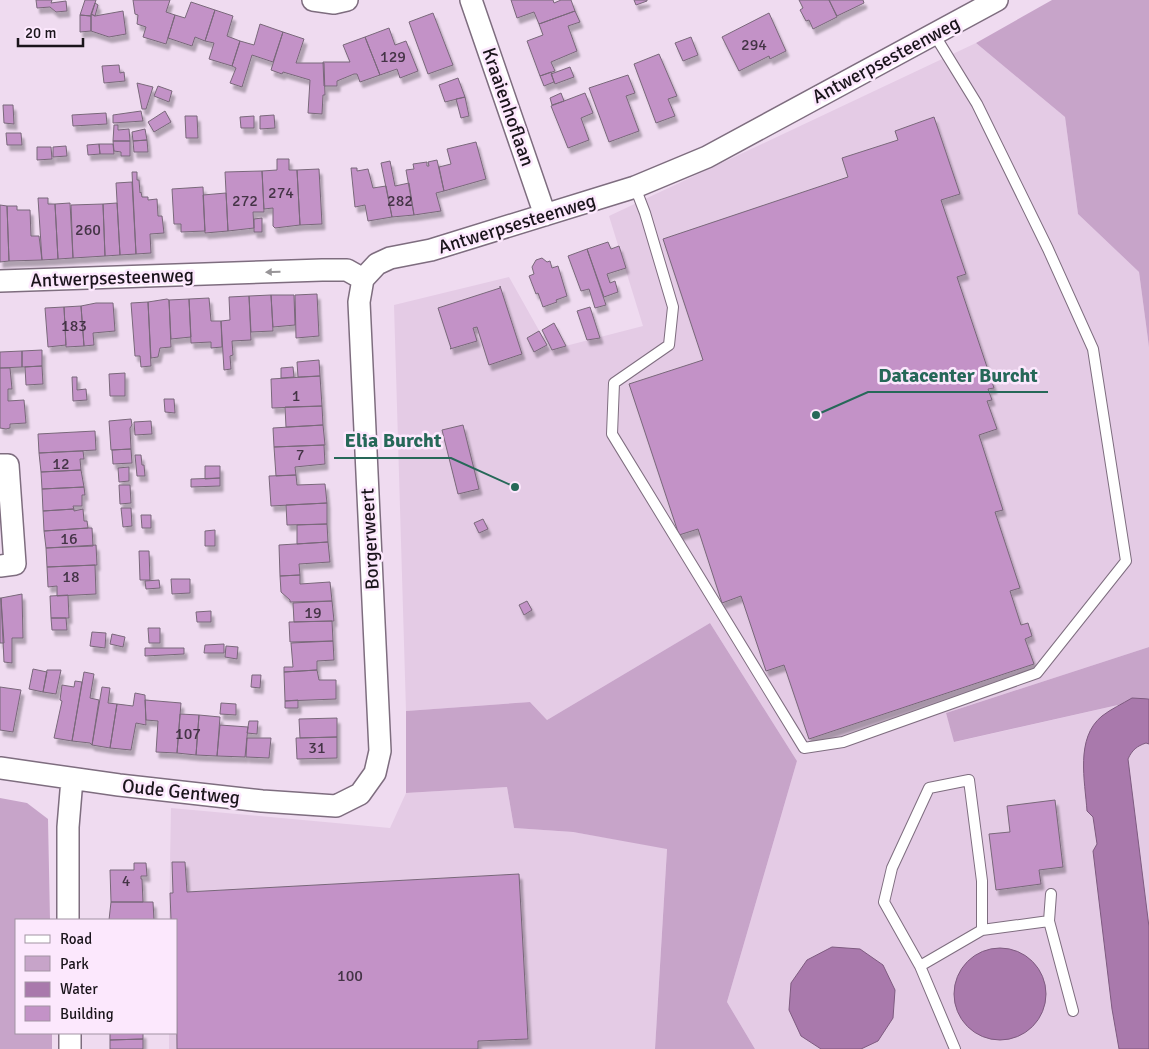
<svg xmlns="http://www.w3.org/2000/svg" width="1149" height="1049" font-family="Signika,sans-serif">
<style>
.built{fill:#e4cbe5}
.green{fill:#c7a4c9}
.water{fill:#a979ac;stroke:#7e5b80}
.building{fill:#c392c7;stroke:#79687a;filter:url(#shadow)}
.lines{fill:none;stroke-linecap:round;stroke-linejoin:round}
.service-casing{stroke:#7e6d7f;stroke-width:12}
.minor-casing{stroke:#7e6d7f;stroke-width:24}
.service{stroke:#fff;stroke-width:10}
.minor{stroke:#fff;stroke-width:21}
.oneway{fill:#989598}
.labels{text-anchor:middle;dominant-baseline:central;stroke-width:5;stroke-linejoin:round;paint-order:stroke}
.number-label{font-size:16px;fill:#443446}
.street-label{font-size:19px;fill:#1a141b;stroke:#fce8fd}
.leader{fill:none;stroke:#266858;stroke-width:2}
.callout-dot{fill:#266858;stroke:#fce8fd;stroke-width:2}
.callout-label{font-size:20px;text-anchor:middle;font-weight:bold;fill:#266858;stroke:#fce8fd;stroke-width:5;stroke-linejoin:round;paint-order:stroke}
</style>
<defs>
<filter id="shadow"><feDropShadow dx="3" dy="5.5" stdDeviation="1" flood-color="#0004"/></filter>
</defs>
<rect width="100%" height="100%" fill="#efdbf0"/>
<path class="built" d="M976,43L1065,117L1078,214L1139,272L1149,347V647L946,713L955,742L1149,698V1049H755L727,1002L797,761L710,623L547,720L530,702L406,711L394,305L509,277L550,350L643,326L609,216Z
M507,787L514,828L573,832L667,848L655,1049H169V1033H176V920H169L171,808L390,828L406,793Z"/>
<path class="green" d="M1052,0H1149V347L1139,272L1078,214L1065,117L976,43Z
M710,623L797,761L727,1002L755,1049H655L667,849L573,832L514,828L507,787L406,793V711L530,702L547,720Z
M1149,647V698L954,742L946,713Z
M0,798L27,803L48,819L50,920H16V1033H52V1049H0Z"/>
<path class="water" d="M1132,698L1149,699V744L1146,743C1137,746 1132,750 1128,759L1149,927V1049H1119L1112,1009L1093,851L1097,844L1093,817L1087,811C1085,781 1075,738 1102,716C1111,709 1122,704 1132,698Z
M832,947L860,949L883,965L895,990L893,1018L878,1041L861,1049H821L801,1036L789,1010L791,983L807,960Z
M954 994a46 46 0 1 1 92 0a46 46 0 1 1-92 0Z"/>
<path class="building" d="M36,0H52L51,3L66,1L67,11L56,12L50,7L37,8Z
M85,0H96L91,16L80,15Z
M133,0H170L166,12L175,15L166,44L143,37L146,27L137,24L138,15L135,14Z
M511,0H553L554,3L561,0H571L575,11L539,24L534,12L517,18Z
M634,0H647V1L636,5Z
M799,0H829L837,17L813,29L809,20L806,21L800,10L803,8Z
M829,0H863L864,3L837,16Z
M191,2L215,10L205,41L195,37L192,46L168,38L175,15L185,18Z
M95,3L98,5L95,16L91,14Z
M215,10L233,16L227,36L240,41L232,66L209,59L214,43L205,41Z
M123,11L126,34L109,37L91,31V14L95,16Z
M575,11L580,22L568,26L577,51L551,62L555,71L540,76L527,41L543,35L539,24Z
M433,13L453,65L428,74L409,22Z
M769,13L786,51L770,59L769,56L739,71L722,37Z
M80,15L91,16V31L80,32Z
M260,24L283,32L273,62L252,55L242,87L230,83L236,68L232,66L240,41L254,45Z
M389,28L395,45L406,41L418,71L400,78L397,69L380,75L365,37Z
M283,32L304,39L296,63H324L325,95H323L322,114L308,113L310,80L283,72L282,74L271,70Z
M365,37L380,75L360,82L357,74H354L337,81V86H324L323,62H350L343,45Z
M691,37L698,55L683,61L675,43Z
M659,54L677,96L668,99L675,116L656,123L634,64Z
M119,65L120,73L124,72L125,81L104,83L102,66Z
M570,67L574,77L555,84L551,74Z
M551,72L554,82L544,86L540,76Z
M628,75L635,93L626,96L639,131L609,142L589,88Z
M458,78L465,97L445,102L439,85Z
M137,83L153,87L146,109H142Z
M158,86L172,91L169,102L154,96Z
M561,93L564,101L552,105L550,98Z
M585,93L593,113L581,118L589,140L568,148L551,106Z
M465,97L469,116L461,118L456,99Z
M3,105H13L14,124L4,123Z
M141,111L143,121L113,123V115Z
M165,111L171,122L154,132L148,122Z
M106,113L107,124L73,126L72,115Z
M274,115L275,128L260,129V116Z
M185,116H197L198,138H186Z
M254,116V128H241L240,117Z
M934,117L960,194L941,200L966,274L957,277L994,388L988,389L992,400L987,401L997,429L979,435L1003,510L995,512L1020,588L1010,591L1021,625L1028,623L1032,636L1025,639L1034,664L809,739L784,665L766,671L741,596L722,603L698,529L679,535L629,384L703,360L663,239L848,177L842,158L898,140L895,131Z
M114,125H118V130L129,129L130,141H113Z
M145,129L147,140L133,141L132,132Z
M6,133H21L22,145H7Z
M147,140L148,152H134L133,141Z
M113,141H130V156H121V152L114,151Z
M476,142L486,179L444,191L439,167L451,164L447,149Z
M99,144H113L114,154H100Z
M99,144L100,154L88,155L87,145Z
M66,146L67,156L53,157V147Z
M37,147H51L52,159L37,160Z
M277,159H289V170H297L300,225L275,228L273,226V208L264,209L262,171L277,170Z
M437,160L444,191L436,193L441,211L414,215L406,170L414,169L413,164L427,162V166H429L428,162Z
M390,161L395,186L409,183L414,215L392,217L381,163Z
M351,168H357V171L368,169L373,188L386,186L392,217L368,221L365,205L355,207Z
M319,169L322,224L300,225L297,170Z
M262,171L264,212H253L254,228L228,231L225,172Z
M132,172H137V180H139L140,193L141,192L142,197H148V200L157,199L158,216H162L164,233L150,234L151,253L136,254Z
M132,182L136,254L120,255L116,183Z
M203,187L205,231L181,232V224H174L172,189Z
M226,193L228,231L205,233L203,195Z
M38,198H48V204H55L58,259L42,260Z
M70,203L73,258L58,259L55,204Z
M117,203L120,255L105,256L103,204Z
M103,204L105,256L73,258L71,205Z
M0,205L7,206L9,261L0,262Z
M7,206H17V210H30L31,236H39L42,260L9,261Z
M262,218V232H254V219Z
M608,242L611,249L619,246L626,268L607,274L610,283L615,281L618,292L604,297L587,249Z
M587,249L606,305L595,308L589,289L581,291L568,256Z
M542,258L547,262L550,261L552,268L558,266L567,296L556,300L557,302L543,307L538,293L536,294L529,276L534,274L532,267L536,260Z
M500,286L522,354L489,365L477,327L473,328L477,341L450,349L451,348L438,308L500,288Z
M317,294L319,336L296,338L295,295Z
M271,295L273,331L251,332L249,296Z
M271,295H294L295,325L273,327Z
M249,296L251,340L232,341L233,355L230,356L231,369L224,370L221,321L230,320L229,297Z
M209,298L211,321H221L222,347L211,348V342L191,343L189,299Z
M167,299L169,300L171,347L160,348L158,357L151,358L148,302Z
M189,299L191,337L171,339L169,300Z
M148,302L151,366L141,367L140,356H135L131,303Z
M96,303H113L115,331L93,333L94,345L84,346L81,306Z
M81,306L84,346L66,347L64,307Z
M64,307L66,345L48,347L45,308Z
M590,307L600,338L587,340L577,311Z
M554,323L566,346L552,350L542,330Z
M539,331L547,345L534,352L527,338Z
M42,350V366L22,367V351Z
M22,351V367L0,368V352Z
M319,360L320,376L298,377L297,362Z
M42,366L43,384L26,385L25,367Z
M293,367L294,377L281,378V368Z
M0,368H10L12,389H8V401L24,400L26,423L10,424V428L6,429L0,428Z
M125,373V396H110L109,374Z
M320,376L322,406L272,408L271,379Z
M72,377H77V390L86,389L87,400L73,401Z
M164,399H174L175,413L165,412Z
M322,406L323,425L286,427L285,407Z
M131,419L132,425L130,428L131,449L111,450L109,421Z
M151,421L152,434L135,435L134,422Z
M323,425L325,445L274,447L273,428Z
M463,425L479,489L458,494L442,430Z
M95,431L96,450L39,453L38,434Z
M324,445L325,464L295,467L296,475L276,476L274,447Z
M131,449L132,463L113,464L112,450Z
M83,451L84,459H80L81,470L41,472L39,453Z
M135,455H141L142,465H144L145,476H137Z
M205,466H220V478L205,479Z
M129,467V481L119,482L118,468Z
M81,470L84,487L42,489L41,472Z
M296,475L297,485L325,484L327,503L271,506L269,476Z
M220,478V486L191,487V479Z
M119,485H130L131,503L120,504Z
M84,487L85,495H82V506H73L74,509L43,511L42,489Z
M327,503V524L287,525L286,505Z
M121,508H131L132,526L123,527Z
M74,509V511L83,509L84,521H87L88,528L44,531L43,511Z
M141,515H151V528H142Z
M483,519L488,529L479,533L474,523Z
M327,524L328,542L297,544V525Z
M88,528H92L93,546L46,548L44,531Z
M215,530V546H205V531Z
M328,542L330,562L299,564L300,575L280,576L279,545Z
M96,545L97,565L47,567L46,548Z
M139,551H149L150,580H140Z
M95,565L96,594L57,596V586L48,587L47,567Z
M300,575V584L330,582L332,601L290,602V600L281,592L280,576Z
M171,579H190V593L172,594Z
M159,580L160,588L146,589L145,581Z
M22,594L23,638H12V663L4,662L1,598Z
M68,595L69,618H51L50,596Z
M0,598H1L4,643H0Z
M332,601L334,621L294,622L293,603Z
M527,601L532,610L524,615L519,605Z
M211,611V622H197L196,612Z
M51,618H66L67,630H52Z
M332,621L333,641L290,642L289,622Z
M148,628H160V643H149Z
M92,632L106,633L105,648L90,646Z
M112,634L125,637L123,647L110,644Z
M333,641L334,660L317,661V670L284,672V667H293L291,643Z
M224,644V653H204L205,645Z
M226,646L238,647L237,659L225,657Z
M145,648H184V654L145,656Z
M33,669L47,672L43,692L29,689Z
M47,670H61L56,694L43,692Z
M317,670L319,680H336V699L285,701L284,672Z
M84,672L94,674L90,698L99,700L92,745L90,743L72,741Z
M252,675H261L260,688L251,687Z
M75,681L82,682L72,741L54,738L62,701L60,700L62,685L74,687Z
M0,687L21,690L13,732L0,730Z
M102,687L110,688L108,703L117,704L110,748L92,745Z
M135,693L145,695L146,725L136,723L131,750L110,748L117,704L133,706Z
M145,700L181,703L177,753L156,752L158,721L146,720Z
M298,700V708H285V701Z
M221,703L236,704V715L220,714Z
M180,714L199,715L196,755L177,753Z
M199,715L220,717L217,756L196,755Z
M337,718V737L300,738L299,719Z
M249,721H258L257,734L247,733Z
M220,725L248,727L245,757L217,756Z
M337,737V758L297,759L296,738Z
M247,738H271L269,758L246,757Z
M1055,800L1063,867L1039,870L1041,884L996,890L989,834L1010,832L1007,806Z
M172,862H185L187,892L519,874L528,1039L478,1041V1049H177L176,920H171L170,893H173Z
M134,863H146L147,876H141V879H142L143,902H111L110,870H134Z
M111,902H153L154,920H109Z
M110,1033H143V1039L110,1040Z
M143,1039V1049H110V1040Z"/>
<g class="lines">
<g class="service-casing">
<path id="service" d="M635,187L645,213L673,307L669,345L614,383L612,434L804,748L843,742L1037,673L1126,561L1093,349L1048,249L977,104L934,34
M1049,921L1051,894
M920,966L884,902L892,868L929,788L969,780L982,881V930
M955,1049L920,966L982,930L1049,921L1073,1011"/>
</g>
<g class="minor-casing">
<path id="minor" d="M313,0L334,3L347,0
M471,0L545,215
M363,279L377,264L390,258L431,250L635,187L707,157L997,0
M0,281L322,270H347L363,279
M0,465H8L15,564L0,566
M0,768L119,785L262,801L336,806L360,794L375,773L380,751L359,302L363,279
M68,920V827L72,779
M70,1033V1049"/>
</g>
<use href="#service" class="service"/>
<use href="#minor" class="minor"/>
</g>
<defs><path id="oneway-solid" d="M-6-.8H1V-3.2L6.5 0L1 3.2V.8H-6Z" transform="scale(1.25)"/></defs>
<use class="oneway" href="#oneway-solid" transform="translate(273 272) rotate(178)"/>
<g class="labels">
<g class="number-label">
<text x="754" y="45">294</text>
<text x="393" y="57">129</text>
<text x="281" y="193">274</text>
<text x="245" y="201">272</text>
<text x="400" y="201">282</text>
<text x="88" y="230">260</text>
<text x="74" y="326">183</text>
<text x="296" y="396">1</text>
<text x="300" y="455">7</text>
<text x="61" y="464">12</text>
<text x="69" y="539">16</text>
<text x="71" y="577">18</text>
<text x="313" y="613">19</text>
<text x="188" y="734">107</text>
<text x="317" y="748">31</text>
<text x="126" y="881">4</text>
<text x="350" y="976">100</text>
</g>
<g class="street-label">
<text transform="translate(886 60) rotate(-28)">Antwerpsesteenweg</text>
<text transform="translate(508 107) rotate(71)">Kraaienhoflaan</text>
<text transform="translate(517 224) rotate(-17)">Antwerpsesteenweg</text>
<text transform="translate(112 278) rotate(-2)">Antwerpsesteenweg</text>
<text transform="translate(370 539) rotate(-93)">Borgerweert</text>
<text transform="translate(181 792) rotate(6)">Oude Gentweg</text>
</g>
</g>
<path class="leader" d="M816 415L868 392H1048M515 487L451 458H334"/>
<g class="callout-dot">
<circle cx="816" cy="415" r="5"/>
<circle cx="515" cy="487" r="5"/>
</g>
<g class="callout-label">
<text x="958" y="382">Datacenter Burcht</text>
<text x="393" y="447">Elia Burcht</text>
</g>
<rect x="15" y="919" width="162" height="115" fill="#fce8fd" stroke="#a293a3"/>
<rect x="25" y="935" width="25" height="8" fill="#ffffff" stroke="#a293a3"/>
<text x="60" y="944" font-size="15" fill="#1a141b">Road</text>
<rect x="25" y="956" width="25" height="15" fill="#c7a4c9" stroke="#a293a3"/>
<text x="60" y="969" font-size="15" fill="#1a141b">Park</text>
<rect x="25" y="982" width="25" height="15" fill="#a979ac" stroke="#a293a3"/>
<text x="60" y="994" font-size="15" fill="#1a141b">Water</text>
<rect x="25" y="1006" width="25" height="15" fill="#c392c7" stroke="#a293a3"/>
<text x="60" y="1019" font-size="15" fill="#1a141b">Building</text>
<path d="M18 38v8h65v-8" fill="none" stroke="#1a141b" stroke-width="2.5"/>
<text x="25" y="38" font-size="15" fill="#1a141b" stroke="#fce8fd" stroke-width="4" paint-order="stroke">20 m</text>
</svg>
